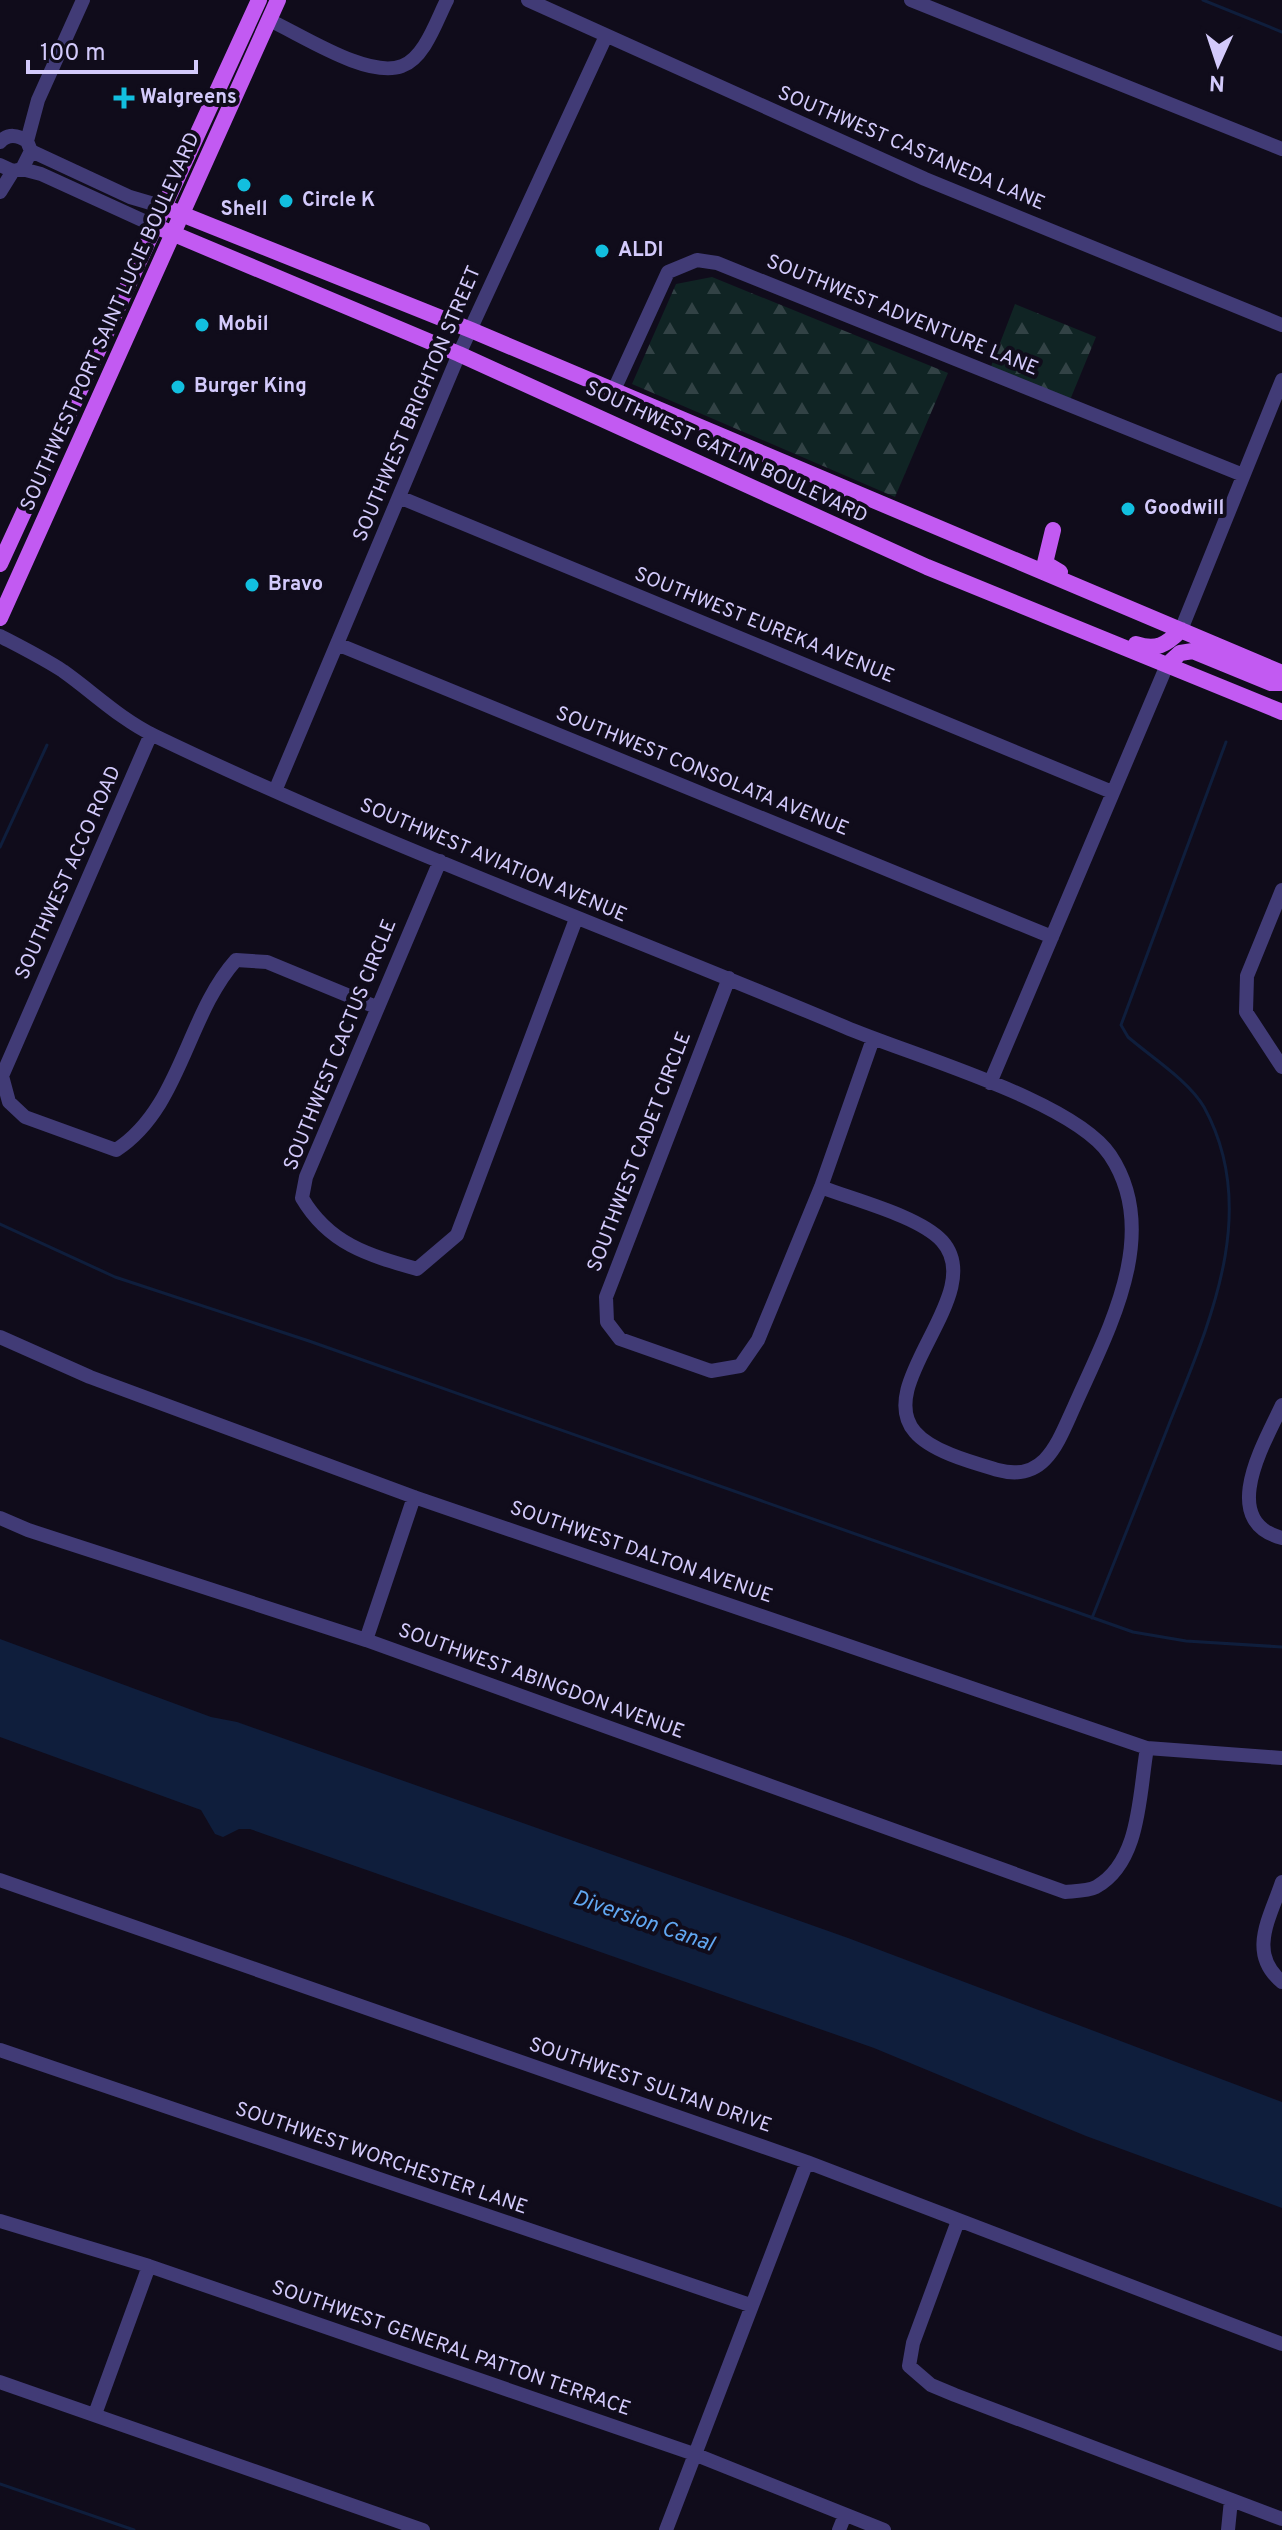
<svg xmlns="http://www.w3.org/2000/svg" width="1282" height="2530" font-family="Overpass,sans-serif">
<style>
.forest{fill:url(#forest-firs)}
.water{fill:#0f1e3c}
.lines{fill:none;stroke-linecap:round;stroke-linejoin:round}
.stream{stroke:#0f1e3c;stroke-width:3}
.minor{stroke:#413b76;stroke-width:14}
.major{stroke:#c25af2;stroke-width:16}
.poi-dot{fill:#12bfdf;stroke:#100c1b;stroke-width:3}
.labels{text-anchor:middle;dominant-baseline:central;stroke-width:8;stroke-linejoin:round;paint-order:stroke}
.poi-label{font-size:20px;font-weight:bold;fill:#d3cafb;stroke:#100c1b;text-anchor:start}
.street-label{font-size:20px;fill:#d3cafb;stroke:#100c1b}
.water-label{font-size:22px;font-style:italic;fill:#61a7f2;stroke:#100c1b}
</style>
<defs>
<pattern id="forest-firs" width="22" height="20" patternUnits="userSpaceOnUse" patternTransform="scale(2)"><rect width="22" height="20" fill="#102424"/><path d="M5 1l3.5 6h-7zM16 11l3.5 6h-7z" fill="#324245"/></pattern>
</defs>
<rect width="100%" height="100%" fill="#100c1b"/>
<path class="forest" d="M712,277L948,373L895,497L632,384L676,284Z
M1015,304L1096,337L1070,400L990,369Z"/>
<path class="water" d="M0,1639L211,1717L237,1722L848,1938L1282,2102V2208L1086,2136L874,2048L250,1829H239L223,1837L215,1834L201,1810L0,1737Z"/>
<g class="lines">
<path class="stream" d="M1203,0L1282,32
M0,847L47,745
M0,1224L115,1277L309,1341L1133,1632L1186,1641L1282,1647
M1092,1618C1117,1556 1141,1494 1166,1432C1206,1330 1263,1214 1204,1107C1188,1080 1151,1057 1128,1037L1121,1025L1226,742
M0,2484L134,2530"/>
<path class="minor" d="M528,0L925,179L1282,325
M911,0L1282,149
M269,20C302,35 368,79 402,66C425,58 437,19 447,0
M27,141L38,100L83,0
M0,142C8,133 18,135 27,141L31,151L22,169L13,171L0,165
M31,151L130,197L164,207
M22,169L41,174L155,226
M0,192L13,171
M613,392L668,272L697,260L717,263L1243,475
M399,497L1112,792
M1181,630L1282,380
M0,636C21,647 43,658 63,671C94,693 120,719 155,736C380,844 615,930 845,1027C910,1055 1073,1100 1110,1155C1163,1234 1107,1332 1074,1407C1058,1442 1045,1483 998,1470C974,1463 932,1452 915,1432C872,1383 989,1293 942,1241C919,1216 854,1200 821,1187
M337,644L1052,937
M151,734L2,1076L9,1102L25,1117L116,1150C181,1108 186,1016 236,960L267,962L376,1007
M275,791L459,354L606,36
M440,861L306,1177L302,1198C329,1244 368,1255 417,1269L457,1235L576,919
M1282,890L1247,976L1246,1012L1282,1067
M729,978L606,1297L607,1322L620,1339L711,1371L740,1366L758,1340L821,1187L873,1039
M990,1083L1167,665
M0,1337L90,1377L414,1497L1147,1748L1282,1758
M1282,1405C1265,1442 1217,1521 1282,1538
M0,1518L28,1530L366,1640L1065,1892C1075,1891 1088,1891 1096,1887C1141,1862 1139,1793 1147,1748
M366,1640L414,1497
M0,1880L807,2162L1282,2344
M1282,1882C1270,1918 1247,1953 1282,1982
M0,2050L750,2305
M0,2221L149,2266L694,2454L884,2530
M958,2221L913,2343L909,2366L931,2385L955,2395L1282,2519
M0,2382L423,2530
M95,2414L149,2266
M666,2530L807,2162
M839,2530L845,2515
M1228,2530L1231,2500"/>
<path class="major" d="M164,207L471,330L1282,673
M155,226L459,354L927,567L1282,712
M1053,530L1045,563L1060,572
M0,564L259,0
M0,618L278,0
M1136,644C1156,651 1166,645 1181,630
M1167,665L1180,653L1193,651L1271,683H1282"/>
</g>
<g class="poi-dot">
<path d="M120 86h8v8h8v8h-8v8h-8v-8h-8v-8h8z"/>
<circle cx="244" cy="185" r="8"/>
<circle cx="286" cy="201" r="8"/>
<circle cx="602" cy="251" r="8"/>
<circle cx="202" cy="325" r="8"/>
<circle cx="178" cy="387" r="8"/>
<circle cx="1128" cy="509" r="8"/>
<circle cx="252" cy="585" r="8"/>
</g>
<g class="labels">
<g class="poi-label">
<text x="140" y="98">Walgreens</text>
<text x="302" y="201">Circle K</text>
<text x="244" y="210" text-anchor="middle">Shell</text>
<text x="618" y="251">ALDI</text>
<text x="218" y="325">Mobil</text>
<text x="194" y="387">Burger King</text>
<text x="1144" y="509">Goodwill</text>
<text x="268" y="585">Bravo</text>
</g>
<g class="street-label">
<text transform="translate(911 149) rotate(23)">SOUTHWEST CASTANEDA LANE</text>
<text transform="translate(902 316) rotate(22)">SOUTHWEST ADVENTURE LANE</text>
<text transform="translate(111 322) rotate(-66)">SOUTHWEST PORT SAINT LUCIE BOULEVARD</text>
<text transform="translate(418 404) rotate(-67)">SOUTHWEST BRIGHTON STREET</text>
<text transform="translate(726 453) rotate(25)">SOUTHWEST GATLIN BOULEVARD</text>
<text transform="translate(764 626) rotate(22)">SOUTHWEST EUREKA AVENUE</text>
<text transform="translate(702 772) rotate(22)">SOUTHWEST CONSOLATA AVENUE</text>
<text transform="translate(493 861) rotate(23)">SOUTHWEST AVIATION AVENUE</text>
<text transform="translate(69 873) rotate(-66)">SOUTHWEST ACCO ROAD</text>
<text transform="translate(341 1045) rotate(-68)">SOUTHWEST CACTUS CIRCLE</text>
<text transform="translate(640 1152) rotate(-69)">SOUTHWEST CADET CIRCLE</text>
<text transform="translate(641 1553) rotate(19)">SOUTHWEST DALTON AVENUE</text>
<text transform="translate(541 1682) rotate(20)">SOUTHWEST ABINGDON AVENUE</text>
<text transform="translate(650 2086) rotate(19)">SOUTHWEST SULTAN DRIVE</text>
<text transform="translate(381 2159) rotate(19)">SOUTHWEST WORCHESTER LANE</text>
<text transform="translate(451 2349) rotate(19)">SOUTHWEST GENERAL PATTON TERRACE</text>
</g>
<g class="water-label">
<text transform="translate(643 1922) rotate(19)">Diversion Canal</text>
</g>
</g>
<g transform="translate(1218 64) rotate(183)" stroke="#100c1b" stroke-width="6" paint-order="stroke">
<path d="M0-6L14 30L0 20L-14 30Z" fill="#d3cafb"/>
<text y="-12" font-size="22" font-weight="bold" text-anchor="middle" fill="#d3cafb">N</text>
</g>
<path d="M28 60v12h168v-12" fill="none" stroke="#d3cafb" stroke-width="4"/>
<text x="40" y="60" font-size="24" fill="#d3cafb" stroke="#100c1b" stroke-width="6" paint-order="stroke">100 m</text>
</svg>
